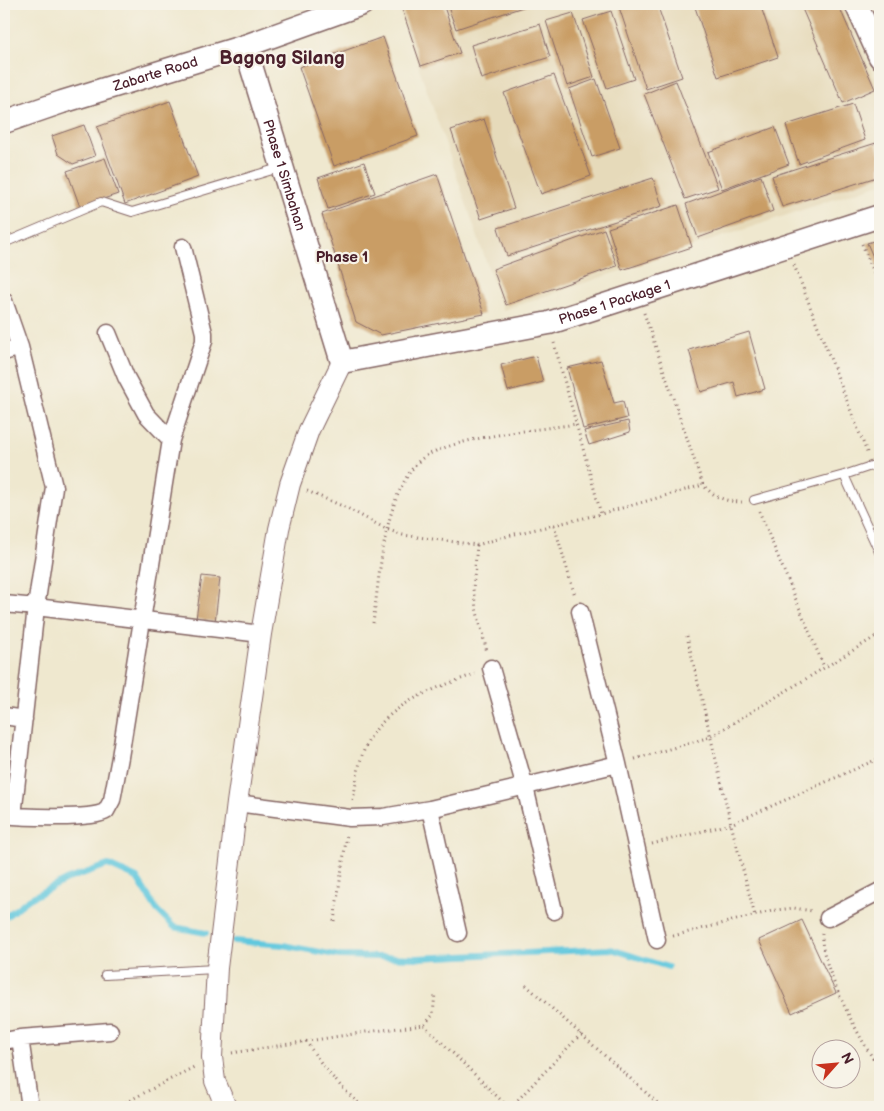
<svg xmlns="http://www.w3.org/2000/svg" width="884" height="1111" font-family="'Balsamiq Sans',sans-serif">
<style>
.built{fill:#e6daba}
.lines{fill:none;stroke-linecap:round;stroke-linejoin:round}
.stream{stroke:#61c8de;stroke-width:6}
.building{fill:#c99d65}
.service-casing{stroke:#846564;stroke-width:10}
.minor-casing{stroke:#846564;stroke-width:19}
.tertiary-casing{stroke:#846564;stroke-width:22}
.secondary-casing{stroke:#846564;stroke-width:25}
.path{stroke:#846564;stroke-width:3;stroke-dasharray:1 4;stroke-linecap:butt}
.service{stroke:#fff;stroke-width:8}
.minor{stroke:#fff;stroke-width:16}
.tertiary{stroke:#fff;stroke-width:20}
.secondary{stroke:#fff;stroke-width:22}
.labels{text-anchor:middle;dominant-baseline:central;stroke-width:4.5;stroke-linejoin:round;paint-order:stroke}
.street-label{font-size:14px;fill:#4a1f2b;stroke:#f7f3e8}
.neighbourhood-label{font-size:15px;font-weight:bold;fill:#4a1f2b;stroke:#f7f3e8}
.district-label{font-size:19px;font-weight:bold;fill:#4a1f2b;stroke:#f7f3e8}
</style>
<rect width="100%" height="100%" fill="#f7f3e8"/>
<filter id="ink" filterUnits="userSpaceOnUse"><feTurbulence type="fractalNoise" baseFrequency=".02" numOctaves="2"/><feDisplacementMap in="SourceGraphic" scale="10" xChannelSelector="R" yChannelSelector="G"/><feConvolveMatrix kernelMatrix="1 2 1 2 8 2 1 2 1" color-interpolation-filters="sRGB"/></filter>
<filter id="wash" filterUnits="userSpaceOnUse"><feTurbulence type="fractalNoise" baseFrequency=".0096" numOctaves="4" result="noise"/><feDisplacementMap in="SourceGraphic" scale="20" xChannelSelector="R" yChannelSelector="G"/><feGaussianBlur stdDeviation="1.12" result="paint"/><feColorMatrix in="noise" values="0 0 0 0 0 0 0 0 0 0 0 0 0 0 0 0 0 1.4 0 .05"/><feComposite in="paint" operator="in"/></filter>
<g filter="url(#wash)">
<rect width="100%" height="100%" fill="#efe8cf"/>
<path class="built" d="M397,4H842L880,90V184L503,310Z"/>
<g class="lines">
<path class="stream" d="M4,918L29,899L68,879L108,865L137,878L157,910L174,927L206,933
M234,941L283,945L340,956L417,958L611,949L668,967"/>
</g>
<g id="blocks">
<path class="building" d="M408,4H443L460,53L421,66L401,6Z
M447,4H532L456,29Z
M618,4H657L682,77L646,89Z
M694,4H760L778,57L718,77Z
M800,4H838L875,89L843,103Z
M611,11L634,79L607,88L583,20Z
M573,13L594,77L567,86L546,21Z
M540,24L550,57L481,79L471,45Z
M383,37L418,136L334,166L299,67Z
M554,75L591,176L541,194L504,93Z
M596,79L620,148L592,157L569,89Z
M676,81L718,188L685,199L644,94Z
M170,101L198,177L125,204L97,127Z
M853,104L865,140L799,164L786,125Z
M484,119L514,208L481,219L451,130Z
M84,125L95,156L73,164L58,154L52,136Z
M775,127L789,164L722,189L708,152Z
M876,143L880,157V176L782,207L772,176Z
M105,158L118,194L80,207L67,171Z
M364,162L375,193L328,209L318,178Z
M437,174L484,314L381,335L356,322L322,214Z
M761,176L773,211L698,238L686,204Z
M653,178L662,206L507,256L498,228Z
M678,205L692,247L622,270L608,228Z
M604,229L617,266L506,305L493,269Z
M880,239V273L867,243Z
M749,332L765,389L738,397L734,382L701,392L689,350Z
M536,356L543,382L508,391L501,365Z
M601,360L614,403L623,401L627,418L583,429L567,368Z
M628,421L630,432L589,445L584,431Z
M202,576L220,578L215,622L196,619Z
M802,920L836,993L792,1013L759,940Z"/>
</g>
</g>
<g filter="url(#ink)">
<use href="#blocks" fill-opacity="0" stroke="#846564" stroke-width="1"/>
<g class="lines">
<g class="service-casing">
<path id="service" d="M4,243L101,202L132,212L279,168
M844,475L880,554
M754,500L844,475L880,463
M105,975L215,969"/>
</g>
<g class="minor-casing">
<path id="minor" d="M4,301L20,347L54,487L36,607L13,816
M108,333L126,377L146,414L171,440
M4,352L20,347
M4,604L36,607L261,634
M580,611L618,764L657,940
M491,668L525,787L554,911
M4,716L24,719
M237,803L350,818L383,817L430,809L618,764
M430,809L458,933
M4,815C22,817 93,820 106,811L112,800L120,757L171,440L204,341V333L183,247
M828,918L880,891
M20,1038L30,1107
M4,1041L20,1038L110,1031"/>
</g>
<g class="tertiary-casing">
<path id="tertiary" d="M226,1107L215,1081L212,1057L217,968L237,803L261,634L279,529L290,484L309,430L342,362"/>
</g>
<g class="secondary-casing">
<g id="secondary">
<path d="M856,4L880,57"/>
<path id="s1" d="M245,46L342,362L549,323L880,216"/>
<path id="s2" d="M4,122L62,102L245,46L362,4"/>
</g>
</g>
<path class="path" d="M862,244L880,287
M794,265L868,455
M644,313L703,485C714,497 726,502 742,502
M554,343L601,514
M307,491L347,508L386,529L403,535L477,545L515,534L601,514L703,485
M759,511L824,667
M554,525L575,596
M477,545L473,589L476,608L487,652
M373,623C380,574 383,503 416,464C440,437 539,430 576,424
M687,636L731,824L755,916
M635,759L710,737L880,634
M353,800C356,787 357,772 361,759C376,707 430,690 475,674
M652,844L731,824L880,758
M334,921L347,834
M822,934C819,964 862,1044 880,1069
M673,936L776,910L794,908L812,911
M526,985L662,1107
M424,1025L508,1107
M306,1041C324,1069 338,1085 363,1107
M232,1053L366,1032L424,1025L433,1015L435,993
M117,1107L194,1067
M511,1107L581,1034
M874,1107L880,1103"/>
<use href="#service" class="service"/>
<use href="#minor" class="minor"/>
<use href="#tertiary" class="tertiary"/>
<use href="#secondary" class="secondary"/>
</g>
</g>
<g class="labels">
<g class="street-label">
<text stroke="none"><textPath href="#s2" startOffset="159">Zabarte Road</textPath></text>
<text stroke="none"><textPath href="#s1" startOffset="135">Phase 1 Simbahan</textPath></text>
<text stroke="none"><textPath href="#s1" startOffset="610">Phase 1 Package 1</textPath></text>
</g>
<g class="neighbourhood-label">
<text x="342" y="257">Phase 1</text>
</g>
<g class="district-label">
<text x="282" y="58">Bagong Silang</text>
</g>
</g>
<rect width="884" height="1111" fill="none" stroke="#f7f3e8" stroke-width="20"/>
<g transform="translate(836 1064) rotate(63)"><circle r="24" fill="#f7f3e8" stroke="#b29e9c"/>
<path d="M0-4L9 19L0 12L-9 19Z" fill="#c8321e"/>
<text y="-8" font-size="14" font-weight="bold" text-anchor="middle" fill="#4a1f2b">N</text>
</g>
</svg>
